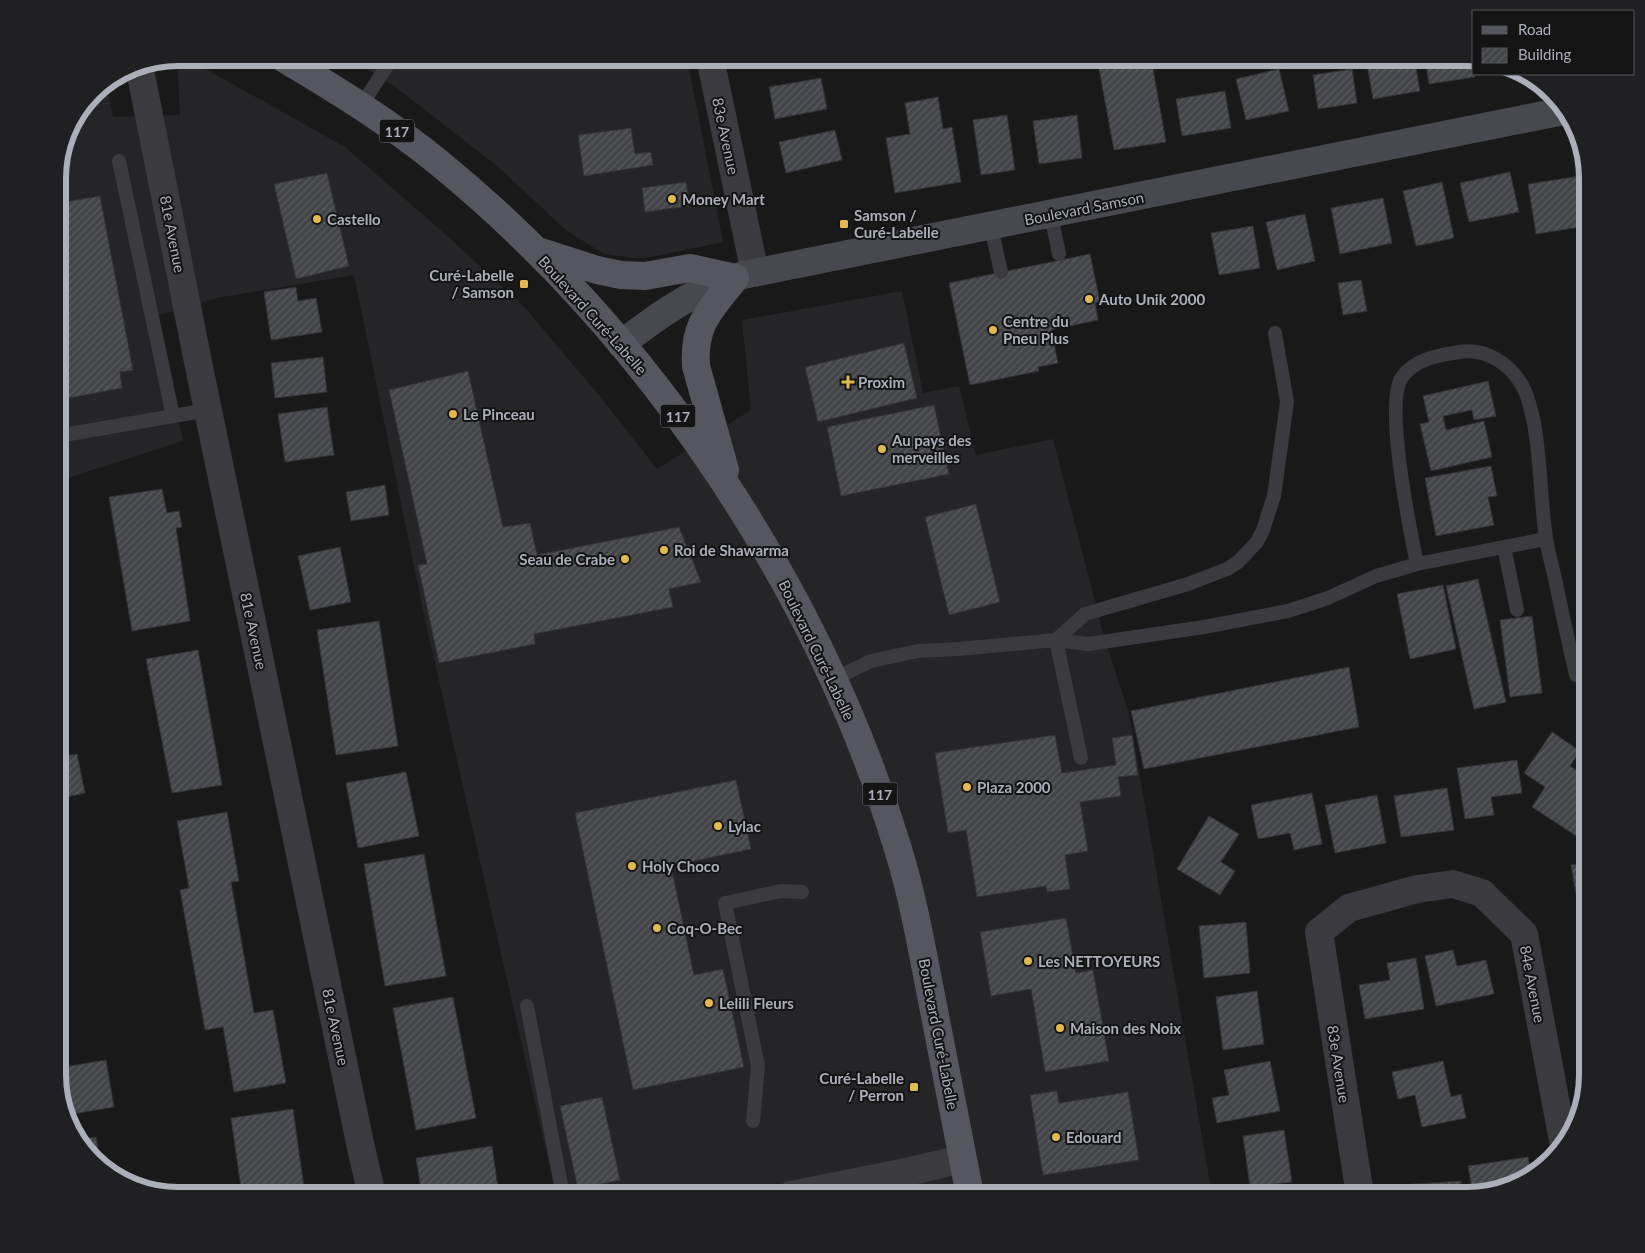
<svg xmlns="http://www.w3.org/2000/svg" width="1645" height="1253" font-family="Lato,sans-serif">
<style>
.built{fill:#252527}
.building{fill:url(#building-hatch);stroke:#333336}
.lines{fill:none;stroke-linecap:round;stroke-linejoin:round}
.lane{stroke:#3a3a3f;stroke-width:14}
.street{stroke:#3a3a3f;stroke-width:28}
.secondary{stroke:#48494f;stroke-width:28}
.primary{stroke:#56575e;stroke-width:28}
.poi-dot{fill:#e4b947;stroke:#141415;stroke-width:2}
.labels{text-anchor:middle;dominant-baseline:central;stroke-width:4;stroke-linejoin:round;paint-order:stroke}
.shield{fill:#141415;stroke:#7e8088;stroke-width:1}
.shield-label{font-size:14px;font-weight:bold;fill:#acafb9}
.street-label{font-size:15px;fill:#acafb9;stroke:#141415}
.poi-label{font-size:15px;font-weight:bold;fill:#acafb9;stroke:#141415;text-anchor:start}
.rim{fill:none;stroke:#acafb9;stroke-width:6}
</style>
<defs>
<pattern id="building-hatch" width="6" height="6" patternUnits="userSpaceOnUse" patternTransform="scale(1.25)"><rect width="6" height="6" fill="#434447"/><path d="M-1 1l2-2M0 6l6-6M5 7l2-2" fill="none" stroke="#5b5c5f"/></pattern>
</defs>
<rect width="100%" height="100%" fill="#19191a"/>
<path class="built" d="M177,58H186L345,147L452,240L527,310L598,394L657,469L751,410L742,320L902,291L923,393L959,386L976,455L1053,439L1105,640L1129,713L1212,1195H556L424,615L354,275L217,298L157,316L183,441L58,481V170L70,125L98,88L107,83L113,117L180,115Z
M350,58H687L723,242L652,257L633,258L604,254L567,231L497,166L398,89Z"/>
<path class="building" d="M1097,58H1151L1166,142L1114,150Z
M1160,58H1177L1178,65L1162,69Z
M1366,58H1414L1420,91L1373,99Z
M1425,58H1472L1475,77L1429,84Z
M1279,69L1289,111L1246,120L1236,79Z
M1352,69L1357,103L1318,109L1313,75Z
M821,78L827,109L775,119L769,87Z
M1225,91L1231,128L1182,136L1176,99Z
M938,97L943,129L952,127L961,182L895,193L886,138L910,134L905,103Z
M1007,115L1015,170L981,175L973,120Z
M1077,115L1082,158L1039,164L1033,121Z
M631,128L635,154L651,152L653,165L584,176L578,135Z
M835,130L842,160L786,173L779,142Z
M1510,172L1519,212L1469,222L1460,183Z
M327,173L349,266L296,279L274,184Z
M1587,175V226L1536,234L1528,184Z
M686,182L689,206L645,212L642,188Z
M1442,182L1454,238L1416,246L1403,191Z
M100,196L133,370L120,372L122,388L58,400V203Z
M1383,198L1392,243L1340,254L1331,208Z
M1305,214L1315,261L1277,270L1266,222Z
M1253,226L1260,268L1219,275L1211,233Z
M1090,254L1100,302L1095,303L1098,320L1051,330L1058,363L1038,367L1039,371L970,385L949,283Z
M1361,280L1367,311L1343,315L1338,283Z
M296,287L298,301L316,298L322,332L271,340L264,292Z
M904,343L917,398L818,422L805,367Z
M323,357L327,392L275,398L271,363Z
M468,371L503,527L530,523L537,555L679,527L701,582L669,589L673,607L534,634L535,644L439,663L418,565L427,564L389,390Z
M1488,381L1496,416L1474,420L1472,410L1443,416L1446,430L1484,421L1492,457L1431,471L1420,424L1429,422L1423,396Z
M934,405L949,474L841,496L827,427Z
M327,407L334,455L285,462L278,414Z
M1491,466L1497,496L1488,497L1494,525L1436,536L1425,478Z
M385,485L389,515L351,521L346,492Z
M162,489L167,513L179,511L182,527L176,528L190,621L132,631L109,497Z
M976,504L1000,602L949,615L925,517Z
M340,547L351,602L310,610L298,556Z
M1478,579L1506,702L1474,709L1446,586Z
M1443,585L1456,649L1410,659L1397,594Z
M1532,616L1542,693L1510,697L1500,620Z
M379,621L398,746L336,755L317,630Z
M198,650L222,785L172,793L146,659Z
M1349,667L1359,727L1144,769L1131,711Z
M1552,732L1580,751L1570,766L1587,777V836L1584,841L1532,807L1545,787L1524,773Z
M1055,735L1062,773L1116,765L1112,738L1132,735L1138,775L1118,777L1121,796L1080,802L1088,851L1065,855L1070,889L1047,892L1046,886L977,897L966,830L948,833L935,753Z
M77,754L85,793L58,799V757Z
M1517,760L1522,793L1491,797L1494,815L1465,819L1457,768Z
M406,772L419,836L358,848L346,783Z
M736,780L751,849L671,866L694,975L723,969L744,1067L633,1090L575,813Z
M1447,788L1454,830L1401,837L1394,796Z
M1312,793L1322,844L1294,850L1290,833L1258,839L1251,805Z
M1377,795L1386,843L1335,853L1325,805Z
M227,812L239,881L231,882L254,1013L273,1010L286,1083L234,1092L223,1027L205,1030L180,890L189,888L177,821Z
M1209,816L1239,834L1221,862L1235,871L1220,895L1177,869Z
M424,854L446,976L385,986L364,864Z
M1587,862V892L1576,894L1571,865Z
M1066,918L1076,973L1093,970L1109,1061L1045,1072L1031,989L991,996L980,932Z
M1246,922L1250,973L1204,978L1199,926Z
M1587,939V967L1582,940Z
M1453,950L1457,966L1486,960L1494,994L1436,1006L1425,956Z
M1416,958L1424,1009L1365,1019L1359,985L1390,980L1387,963Z
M1257,991L1264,1044L1223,1050L1216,997Z
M58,996L68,1044L58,1046Z
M453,997L476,1118L416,1130L393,1008Z
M106,1060L114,1107L67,1115L58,1082V1068Z
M1270,1061L1280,1111L1217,1123L1212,1098L1229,1095L1224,1070Z
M1443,1061L1451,1097L1461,1094L1466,1118L1422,1127L1415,1095L1398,1099L1392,1072Z
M1057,1091L1059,1103L1128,1092L1139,1160L1043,1175L1030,1095Z
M602,1097L620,1180L578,1189L560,1106Z
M293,1109L305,1195H242L231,1118Z
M1284,1130L1292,1182L1250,1187L1243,1136Z
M96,1137L101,1167L79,1140Z
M492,1146L499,1195H422L416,1158Z
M1528,1157L1531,1174L1520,1183L1473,1194L1468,1166Z
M1461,1181V1195H1400V1185Z"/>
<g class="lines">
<path class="lane" d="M361,106L392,58
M119,161L173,416
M1051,215L1059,254
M991,227L1001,272
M58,436L208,410
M1504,547L1546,539
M1517,610L1504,547L1417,564C1410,530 1384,403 1402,377C1415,359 1439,355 1459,352C1486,348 1509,363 1522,385C1528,395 1530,407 1533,418C1541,457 1540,498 1546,538C1548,553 1553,568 1556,583C1562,614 1569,644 1576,675
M1056,640L1085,614L1188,584L1227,569L1238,562L1257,542L1263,530L1274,496L1287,402L1275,333
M1056,640L1088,644L1204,627L1288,611L1328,598L1376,576L1417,564
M834,679L871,661L918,651L958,649L1056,640L1081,758
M527,1006L563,1195
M753,1121L758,1066L725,903L781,891L802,892
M1191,1195H1192"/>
<path class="street" d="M710,58L755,273
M139,65L199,367L361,1148L372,1195
M791,1195L911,1171L962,1159
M1360,1195L1319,932L1349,908L1417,889L1453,884L1482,893L1524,934L1564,1146"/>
<path class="secondary" d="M621,344C648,324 675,303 706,289C717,283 730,280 743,275L1564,111"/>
<path class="primary" d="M283,58C337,90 390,123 438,162C651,336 818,587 898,849C912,894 920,939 929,985C943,1055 956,1125 970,1195
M538,251L597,270L621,275L645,276L690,268L735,278C711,310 693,323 696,366L725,470"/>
</g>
<g class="poi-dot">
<circle cx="672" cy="199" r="5"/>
<circle cx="317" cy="219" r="5"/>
<rect x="839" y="219" width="10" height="10" rx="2.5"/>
<rect x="519" y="279" width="10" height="10" rx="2.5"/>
<circle cx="1089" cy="299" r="5"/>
<circle cx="993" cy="330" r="5"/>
<path d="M845.5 374.5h5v5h5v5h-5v5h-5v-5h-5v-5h5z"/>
<circle cx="453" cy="414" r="5"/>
<circle cx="882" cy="449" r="5"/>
<circle cx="664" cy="550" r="5"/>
<circle cx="625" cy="559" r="5"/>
<circle cx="967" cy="787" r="5"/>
<circle cx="718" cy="826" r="5"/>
<circle cx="632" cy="866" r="5"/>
<circle cx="657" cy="928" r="5"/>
<circle cx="1028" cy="961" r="5"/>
<circle cx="709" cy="1003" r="5"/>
<circle cx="1060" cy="1028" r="5"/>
<rect x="909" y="1082" width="10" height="10" rx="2.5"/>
<circle cx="1056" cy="1137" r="5"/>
</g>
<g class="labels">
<g class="shield">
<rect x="379.5" y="119.5" width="35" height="23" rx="4"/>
<rect x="660.5" y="404.5" width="35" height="23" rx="4"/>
<rect x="862.5" y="782.5" width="35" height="23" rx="4"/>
</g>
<g class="shield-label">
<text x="397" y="131">117</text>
<text x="678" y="416">117</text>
<text x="880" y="794">117</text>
</g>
<g class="street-label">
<text transform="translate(726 136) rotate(78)">83e Avenue</text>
<text transform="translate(1084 208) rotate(-11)">Boulevard Samson</text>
<text transform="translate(173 234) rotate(79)">81e Avenue</text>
<text transform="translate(593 315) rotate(48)">Boulevard Curé-Labelle</text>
<text transform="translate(254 631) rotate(78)">81e Avenue</text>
<text transform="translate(817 650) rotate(64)">Boulevard Curé-Labelle</text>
<text transform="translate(1533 984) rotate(79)">84e Avenue</text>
<text transform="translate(336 1027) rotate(78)">81e Avenue</text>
<text transform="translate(939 1034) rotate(79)">Boulevard Curé-Labelle</text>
<text transform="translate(1339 1064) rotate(81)">83e Avenue</text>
</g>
<g class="poi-label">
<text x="682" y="199">Money Mart</text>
<text x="854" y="215">Samson /<tspan x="854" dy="17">Curé-Labelle</tspan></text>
<text x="327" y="219">Castello</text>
<text x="514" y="275" text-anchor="end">Curé-Labelle<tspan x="514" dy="17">/ Samson</tspan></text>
<text x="1099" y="299">Auto Unik 2000</text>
<text x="1003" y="321">Centre du<tspan x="1003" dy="17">Pneu Plus</tspan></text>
<text x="858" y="382">Proxim</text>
<text x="463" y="414">Le Pinceau</text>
<text x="892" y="440">Au pays des<tspan x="892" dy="17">merveilles</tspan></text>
<text x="674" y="550">Roi de Shawarma</text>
<text x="615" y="559" text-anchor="end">Seau de Crabe</text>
<text x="977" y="787">Plaza 2000</text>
<text x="728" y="826">Lylac</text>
<text x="642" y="866">Holy Choco</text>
<text x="667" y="928">Coq-O-Bec</text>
<text x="1038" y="961">Les NETTOYEURS</text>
<text x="719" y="1003">Lelili Fleurs</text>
<text x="1070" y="1028">Maison des Noix</text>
<text x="904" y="1078" text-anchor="end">Curé-Labelle<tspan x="904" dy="17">/ Perron</tspan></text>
<text x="1066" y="1137">Edouard</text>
</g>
</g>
<path d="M0 0H1645V1253H0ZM178 66H1467A112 112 0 0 1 1579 178V1075A112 112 0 0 1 1467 1187H178A112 112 0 0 1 66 1075V178A112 112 0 0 1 178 66Z" fill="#202022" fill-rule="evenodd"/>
<path class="rim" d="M178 66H1467A112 112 0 0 1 1579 178V1075A112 112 0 0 1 1467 1187H178A112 112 0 0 1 66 1075V178A112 112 0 0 1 178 66Z"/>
<rect x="1472" y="10" width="162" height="65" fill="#141415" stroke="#515257"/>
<rect x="1482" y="26" width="25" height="8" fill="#56575e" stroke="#515257"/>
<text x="1518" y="35" font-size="15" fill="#acafb9">Road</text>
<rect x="1482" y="48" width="25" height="15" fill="url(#building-hatch)" stroke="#515257"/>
<text x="1518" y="60" font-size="15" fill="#acafb9">Building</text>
</svg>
